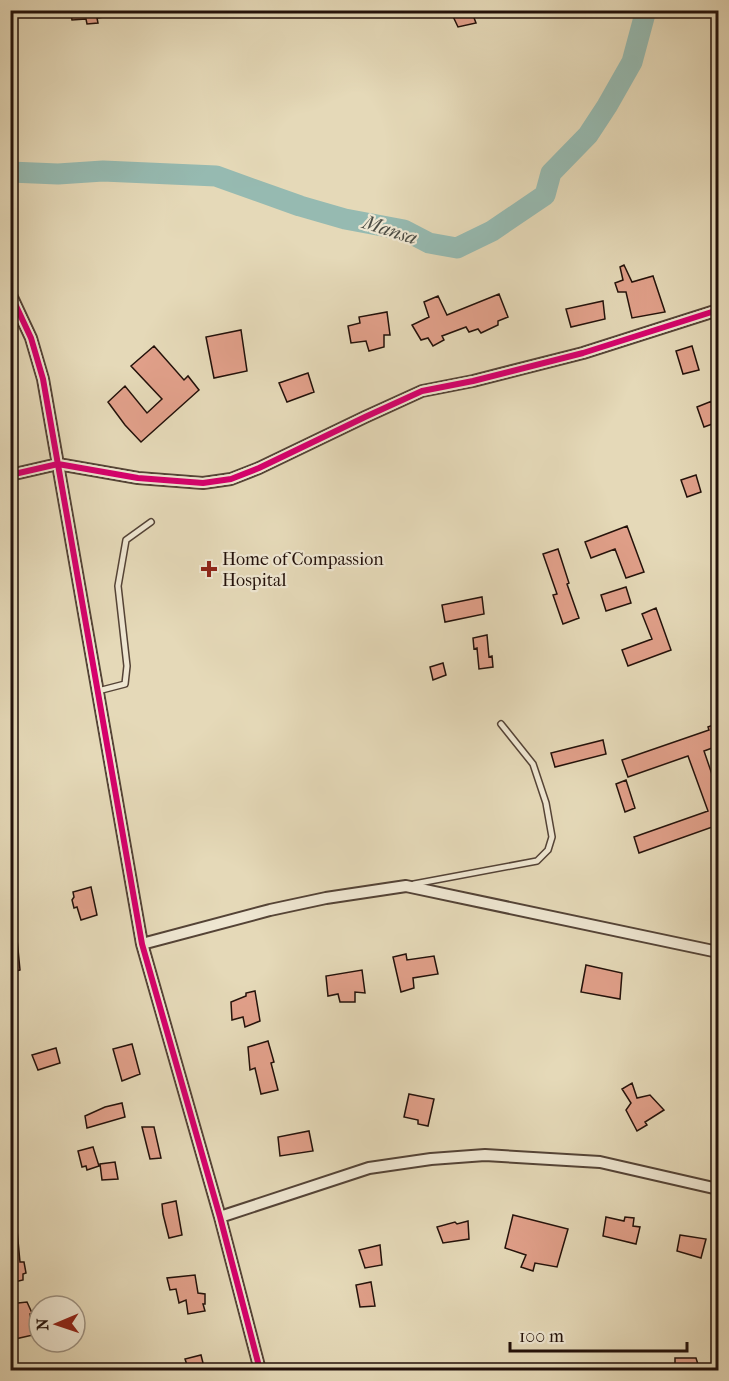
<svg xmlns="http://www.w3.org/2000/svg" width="729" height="1381" font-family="'IM FELL French Canon',serif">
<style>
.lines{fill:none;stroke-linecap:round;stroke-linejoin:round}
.river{stroke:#96bab1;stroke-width:21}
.building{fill:#e1a08a;stroke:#23110a;stroke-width:1.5}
.service-casing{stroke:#544336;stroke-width:8}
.minor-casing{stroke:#544336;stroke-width:14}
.service{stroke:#eee6d1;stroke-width:5}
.minor{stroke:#eee6d1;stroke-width:10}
.cycleway-casing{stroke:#eee6d1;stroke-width:10}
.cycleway{stroke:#d6006c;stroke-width:6}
.poi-dot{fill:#8f2418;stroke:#eee6d1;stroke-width:2}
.labels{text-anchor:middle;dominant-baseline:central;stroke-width:4.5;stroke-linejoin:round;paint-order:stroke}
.poi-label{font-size:18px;fill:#23110a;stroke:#eee6d1;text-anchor:start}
.water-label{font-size:20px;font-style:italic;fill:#4b4c44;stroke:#eee6d1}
</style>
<rect width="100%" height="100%" fill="#e5d9b8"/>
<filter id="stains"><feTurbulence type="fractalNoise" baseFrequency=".00333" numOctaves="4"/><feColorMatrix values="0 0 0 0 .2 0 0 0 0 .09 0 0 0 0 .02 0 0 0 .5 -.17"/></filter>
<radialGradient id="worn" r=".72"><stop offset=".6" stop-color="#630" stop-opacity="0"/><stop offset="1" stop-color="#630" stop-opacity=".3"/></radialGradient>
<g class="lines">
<path class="river" d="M10,172L58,174L103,171L216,176L300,206L345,219L404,230L429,243L457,248L492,231L545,195L551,173L588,135L607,106L632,62L646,10"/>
</g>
<path class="building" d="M70,10H103V17L97,18L98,23L87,24L86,19L72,20Z
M450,10H471L476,23L458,27Z
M624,265L632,282L653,276L665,312L632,318L626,292H618L615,283L623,280L620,267Z
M499,294L508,317L498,321V325L481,333L478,329L469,332L466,327L442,336L444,340L433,346L428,338L421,340L412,325L429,317L424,302L438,296L447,315Z
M603,301L605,319L571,327L566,309Z
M387,312L390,335H384V347L369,351L366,341L351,343L348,326L360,323L359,317Z
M241,330L247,371L214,378L206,337Z
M154,346L184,380L188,376L199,390L141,442L125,425L108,402L125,386L147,413L162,399L131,366Z
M692,346L699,370L683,374L676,351Z
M308,373L314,392L287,402L279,383Z
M712,401L718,417V422L704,427L697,407Z
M696,475L701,492L687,497L681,480Z
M627,526L644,572L626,578L615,549L591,558L585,542Z
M558,549L569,583L567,584L579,618L563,624L553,595L557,594L543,554Z
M626,587L631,603L606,611L601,595Z
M482,597L484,614L445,622L442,605Z
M656,608L671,650L628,666L622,650L652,639L642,614Z
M487,635L489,657L492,656L493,667L479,669L477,648L474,649L473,638Z
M443,663L446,675L433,680L430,667Z
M718,723V752H717L715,747L704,751L718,792V825L639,853L634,837L708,811L688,756L628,777L622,760L709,730L708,727Z
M603,740L606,754L555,767L551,753Z
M626,780L635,808L625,812L616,784Z
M91,887L97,915L81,920L77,907L74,908L72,900L74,897L73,892Z
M17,939L20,970L10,973V940Z
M406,954L407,960L434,956L438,974L413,978L414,988L401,992L393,957Z
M586,965L622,973L620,999L581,992Z
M362,970L365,993L355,992V1002H340L338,994L328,996L326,976Z
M255,991L260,1021L245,1027L243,1017L232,1020L231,1002L246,996V993Z
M268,1041L274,1062L271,1063L278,1090L261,1094L255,1068L250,1070L248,1047Z
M132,1044L140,1074L122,1081L113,1049Z
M56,1048L60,1063L38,1070L32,1055Z
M632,1083L637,1098L650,1095L664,1110L645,1122L647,1125L637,1131L626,1110L631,1103L622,1089Z
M409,1094L434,1099L428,1126L418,1124V1120L404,1117Z
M122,1103L125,1117L87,1128L85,1116L105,1107Z
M142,1127H154L161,1158L150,1159Z
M309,1131L313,1151L280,1156L278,1137Z
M93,1147L99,1166L87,1170L86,1166L82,1167L78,1151Z
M115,1162L118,1179L102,1180L100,1164Z
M176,1201L182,1235L169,1238L163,1214L162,1204Z
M513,1215L568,1229L557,1267L535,1263L533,1271L521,1267L526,1255L505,1248Z
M606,1217L624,1221L625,1217L634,1218L633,1226L640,1227L636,1244L603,1236Z
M468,1221L469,1239L443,1243L437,1227L455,1222L457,1224Z
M10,1230H17L20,1262H24L26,1273L23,1274V1280L10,1283Z
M680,1235L706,1239L701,1258L677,1251Z
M380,1245L382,1265L365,1268L359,1250Z
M195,1275L198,1293L205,1294V1304H203L205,1311L188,1314L186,1300L179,1303L176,1289L170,1290L167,1278Z
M371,1282L375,1306L360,1307L356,1285Z
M27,1302L32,1313L30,1314L33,1335L15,1339L10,1322V1306L18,1303Z
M201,1355L205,1371H189L185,1359Z
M675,1358H696L700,1371H675Z"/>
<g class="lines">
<g class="service-casing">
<path id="service" d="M98,691L125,684L127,666L118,586L126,540L151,522
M414,884L537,861L548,850L552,837L546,803L533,764L501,724"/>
</g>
<g class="minor-casing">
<path id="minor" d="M10,293L31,338L43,379L142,944L220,1217L260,1370
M10,475L58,464L138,478L203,483L231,479L259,468L365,417L422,391L473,381L583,353L718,310
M142,944L270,910L326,898L406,886L718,952
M220,1217L369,1168L431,1159L485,1155L600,1162L718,1189"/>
</g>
<use href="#service" class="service"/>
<use href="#minor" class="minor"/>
<g class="cycleway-casing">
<path id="cycleway" d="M10,293L31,338L43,379L142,944L220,1217L260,1370
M10,475L58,464L138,478L203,483L231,479L259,468L365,417L422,391L473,381L583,353L718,310"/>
</g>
<use href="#cycleway" class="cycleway"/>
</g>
<path class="poi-dot" d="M206 560h6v6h6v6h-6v6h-6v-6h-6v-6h6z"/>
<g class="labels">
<g class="poi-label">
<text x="222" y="559">Home of Compassion<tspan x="222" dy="21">Hospital</tspan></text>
</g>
<g class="water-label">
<text transform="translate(390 230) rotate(18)">Mansa</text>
</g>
</g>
<rect width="729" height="1381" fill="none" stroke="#e5d9b8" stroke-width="36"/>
<rect x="12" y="12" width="705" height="1357" fill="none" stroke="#23110a" stroke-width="3"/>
<rect x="18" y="18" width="693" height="1345" fill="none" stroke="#23110a" stroke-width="1.5"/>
<g transform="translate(57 1324) rotate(268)"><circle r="28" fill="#eee6d1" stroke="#9d9181" stroke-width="1.5"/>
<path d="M0-4.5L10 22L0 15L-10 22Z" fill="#8f2418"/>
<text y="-9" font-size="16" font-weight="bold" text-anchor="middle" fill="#23110a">N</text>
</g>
<path d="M510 1342v9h177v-9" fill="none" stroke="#23110a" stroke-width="3"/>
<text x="519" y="1342" font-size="18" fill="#23110a" stroke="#eee6d1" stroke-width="4.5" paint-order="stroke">100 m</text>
<rect width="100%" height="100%" filter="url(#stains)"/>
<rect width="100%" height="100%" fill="url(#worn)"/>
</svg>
